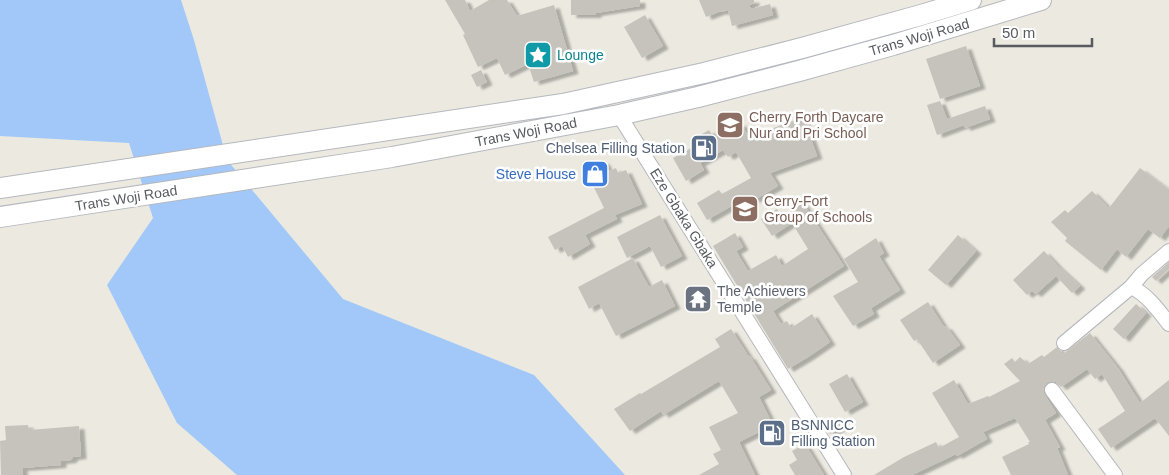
<svg xmlns="http://www.w3.org/2000/svg" width="1169" height="475" font-family="Arial,sans-serif">
<style>
.water{fill:#a1c8f9}
.building{fill:#c6c3bd;filter:url(#shadow)}
.lines{fill:none;stroke-linecap:round;stroke-linejoin:round}
.minor-casing{stroke:#b5b7bc;stroke-width:16}
.secondary-casing{stroke:#b5b8be;stroke-width:22}
.minor{stroke:#fff;stroke-width:14}
.secondary{stroke:#fff;stroke-width:20}
.labels{text-anchor:middle;dominant-baseline:central;stroke-width:5;stroke-linejoin:round;paint-order:stroke}
.street-label{font-size:14px;fill:#585b60;stroke:#fff}
.culture-label{font-size:14px;fill:#0d838f;stroke:#fff;text-anchor:start}
.education-label{font-size:14px;fill:#785e54;stroke:#fff;text-anchor:start}
.service-label{font-size:14px;fill:#4e5e75;stroke:#fff;text-anchor:end}
.shop-label{font-size:14px;fill:#366cbe;stroke:#fff;text-anchor:end}
.worship-label{font-size:14px;fill:#5b616d;stroke:#fff;text-anchor:start}
</style>
<defs>
<filter id="shadow"><feDropShadow dx="5.5" dy="3" stdDeviation="1" flood-color="#0004"/></filter>
</defs>
<rect width="100%" height="100%" fill="#ebe9e0"/>
<path class="water" d="M0,0H181L194,40L227,160L343,299L534,375L625,475H237L177,423L107,285L153,218L129,143L0,136Z"/>
<path class="building" d="M445,0H465L470,11L489,0H507L517,16L554,5L573,71L534,82L528,64L505,75L497,58L478,67L463,35L465,34Z
M571,0H640V6L596,13V15H571Z
M699,0H754V3L749,5L751,9L770,4L773,15L732,26L728,10L722,12L721,11L706,17Z
M645,15L663,46L642,58L624,27Z
M966,46L980,86L940,99L926,59Z
M481,70L487,82L477,87L471,75Z
M940,101L947,119L985,106L990,119L965,128L964,125L937,135L927,105Z
M803,117L817,156L770,173L778,186L754,200L752,196L743,201L742,200L707,220L697,203L719,190L722,194L751,178L736,152L728,157L723,150L700,163L704,170L686,181L673,158L704,141L700,135L709,130L714,138L741,123L749,137Z
M604,161L609,171L616,168L618,173L626,170L642,204L615,215L617,219L585,235L590,244L568,257L562,246L555,250L548,237L604,208L586,171Z
M1140,168L1169,190V226L1160,238L1148,229L1126,257L1117,249L1101,270L1065,241L1067,238L1051,222L1065,210L1068,213L1092,191L1109,208Z
M803,203L844,266L773,311L781,324L787,321L791,328L812,314L830,342L808,357L788,369L713,246L735,233L743,247L736,251L748,271L776,255L782,266L808,249L792,223L772,236L761,219L777,209L782,217Z
M660,215L682,256L661,267L650,246L627,258L617,237Z
M958,235L976,251L946,285L928,270Z
M876,238L884,253L879,256L900,290L871,308L874,314L853,326L833,296L858,282L844,259Z
M1044,251L1058,266L1080,286L1072,293L1056,276L1036,294L1032,291L1027,295L1013,280Z
M633,258L649,287L662,280L675,306L616,336L599,303L589,309L578,287Z
M1169,262V269L1156,281L1152,277Z
M928,302L944,327L946,326L960,345L933,363L917,339L914,341L900,320Z
M1136,304L1146,313L1124,339L1113,329Z
M731,329L749,357L750,356L771,390L759,397L773,425L739,442L755,475H699L719,464L713,454L721,450L709,427L738,413L719,381L663,415L661,411L630,431L614,409L640,393L641,394L720,347L715,339Z
M1090,333L1118,368L1140,403L1169,380V436L1155,418L1111,448L1098,429L1125,411L1102,374L1095,379L1087,369L1061,387L1056,382L1051,381L1047,383L1044,387L1043,391L1045,395L1056,413L1045,420L1060,447L1057,448L1068,475H1011L1002,457L1029,444L1028,442H1030L1015,418L983,432L987,439L957,456L956,454L912,475H874L904,457L936,442L939,448L959,437L932,393L954,380L968,404L988,396L989,397L1020,381L1004,364L1012,358L1015,362L1020,357L1028,364L1042,355L1044,357L1057,347L1063,354Z
M847,374L863,402L845,412L829,384Z
M835,418L841,427L830,434L824,425Z
M28,425L29,430L79,426L81,456L73,457L71,460L61,461V465L22,468L23,475H1L0,441L6,440L5,426Z
M805,444L824,475H795L789,465L797,460L792,451Z"/>
<g class="lines">
<g class="minor-casing">
<path id="minor" d="M619,115L844,475
M1131,287C1147,294 1159,311 1169,324
M1064,343L1131,287L1142,274L1169,251
M1052,390L1115,475"/>
</g>
<g class="secondary-casing">
<path id="secondary" d="M0,188L563,104L704,73L802,48L921,15L971,0
M0,217L392,157L619,115L698,97L799,71L893,45L1041,0"/>
</g>
<use href="#minor" class="minor"/>
<use href="#secondary" class="secondary"/>
</g>
<defs>
<g id="sight-square" transform="scale(1.4375)"><rect x="-9" y="-9" width="18" height="18" rx="4" fill="#0f9aa8" stroke="#fff"/><path d="M0-6L1.8-2.2L6-1.7L2.9 1.2L3.7 5.4L0 3.3L-3.7 5.4L-2.9 1.2L-6-1.7L-1.8-2.2Z" fill="#fff"/></g>
<g id="school-square" transform="scale(1.4375)"><rect x="-9" y="-9" width="18" height="18" rx="4" fill="#8d6e63" stroke="#fff"/><path d="M0-5L7-2L0 1L-7-2ZM-4 1L0 2.5L4 1V4Q0 6-4 4Z" fill="#fff"/></g>
<g id="fuel-square" transform="scale(1.4375)"><rect x="-9" y="-9" width="18" height="18" rx="4" fill="#5c6f8a" stroke="#fff"/><path d="M-5.5-6h7V0h2V4h1.3V-2.5L3-4.5l.8-.8L6-3V5H2.5V1h-1V6h-7ZM-4.2-4.7v3.2H.2V-4.7Z" fill="#fff"/></g>
<g id="shop-square" transform="scale(1.4375)"><rect x="-9" y="-9" width="18" height="18" rx="4" fill="#3f7fe0" stroke="#fff"/><path d="M-5-2.5h2.3a2.7 3.5 0 0 1 5.4 0H5L5.5 6h-11ZM-1.5-2.5h3a1.5 2.3 0 0 0-3 0Z" fill="#fff"/></g>
<g id="temple-square" transform="scale(1.4375)"><rect x="-9" y="-9" width="18" height="18" rx="4" fill="#6b7280" stroke="#fff"/><path d="M0-6L5-2H3V0L6.5 2.5H4V6H1.5V3h-3V6H-4V2.5H-6.5L-3 0V-2H-5Z" fill="#fff"/></g>
</defs>
<g fill-rule="evenodd">
<use href="#sight-square" x="538" y="55"/>
<use href="#school-square" x="730" y="125"/>
<use href="#fuel-square" x="704" y="148"/>
<use href="#shop-square" x="595" y="174"/>
<use href="#school-square" x="745" y="209"/>
<use href="#temple-square" x="698" y="299"/>
<use href="#fuel-square" x="772" y="433"/>
</g>
<g class="labels">
<g class="street-label">
<text transform="translate(919 37) rotate(-16)">Trans Woji Road</text>
<text transform="translate(526 132) rotate(-11)">Trans Woji Road</text>
<text transform="translate(126 198) rotate(-9)">Trans Woji Road</text>
<text transform="translate(684 218) rotate(58)">Eze Gbaka Gbaka</text>
</g>
<g class="culture-label">
<text x="557" y="55">Lounge</text>
</g>
<g class="education-label">
<text x="749" y="117">Cherry Forth Daycare<tspan x="749" dy="16">Nur and Pri School</tspan></text>
<text x="764" y="201">Cerry-Fort<tspan x="764" dy="16">Group of Schools</tspan></text>
</g>
<g class="service-label">
<text x="685" y="148">Chelsea Filling Station</text>
<text x="791" y="425" text-anchor="start">BSNNICC<tspan x="791" dy="16">Filling Station</tspan></text>
</g>
<g class="shop-label">
<text x="576" y="174">Steve House</text>
</g>
<g class="worship-label">
<text x="717" y="291">The Achievers<tspan x="717" dy="16">Temple</tspan></text>
</g>
</g>
<path d="M994 38v8h98v-8" fill="none" stroke="#585b60" stroke-width="2.5"/>
<text x="1002" y="38" font-size="15" fill="#585b60" stroke="#ffffff" stroke-width="4" paint-order="stroke">50 m</text>
</svg>
